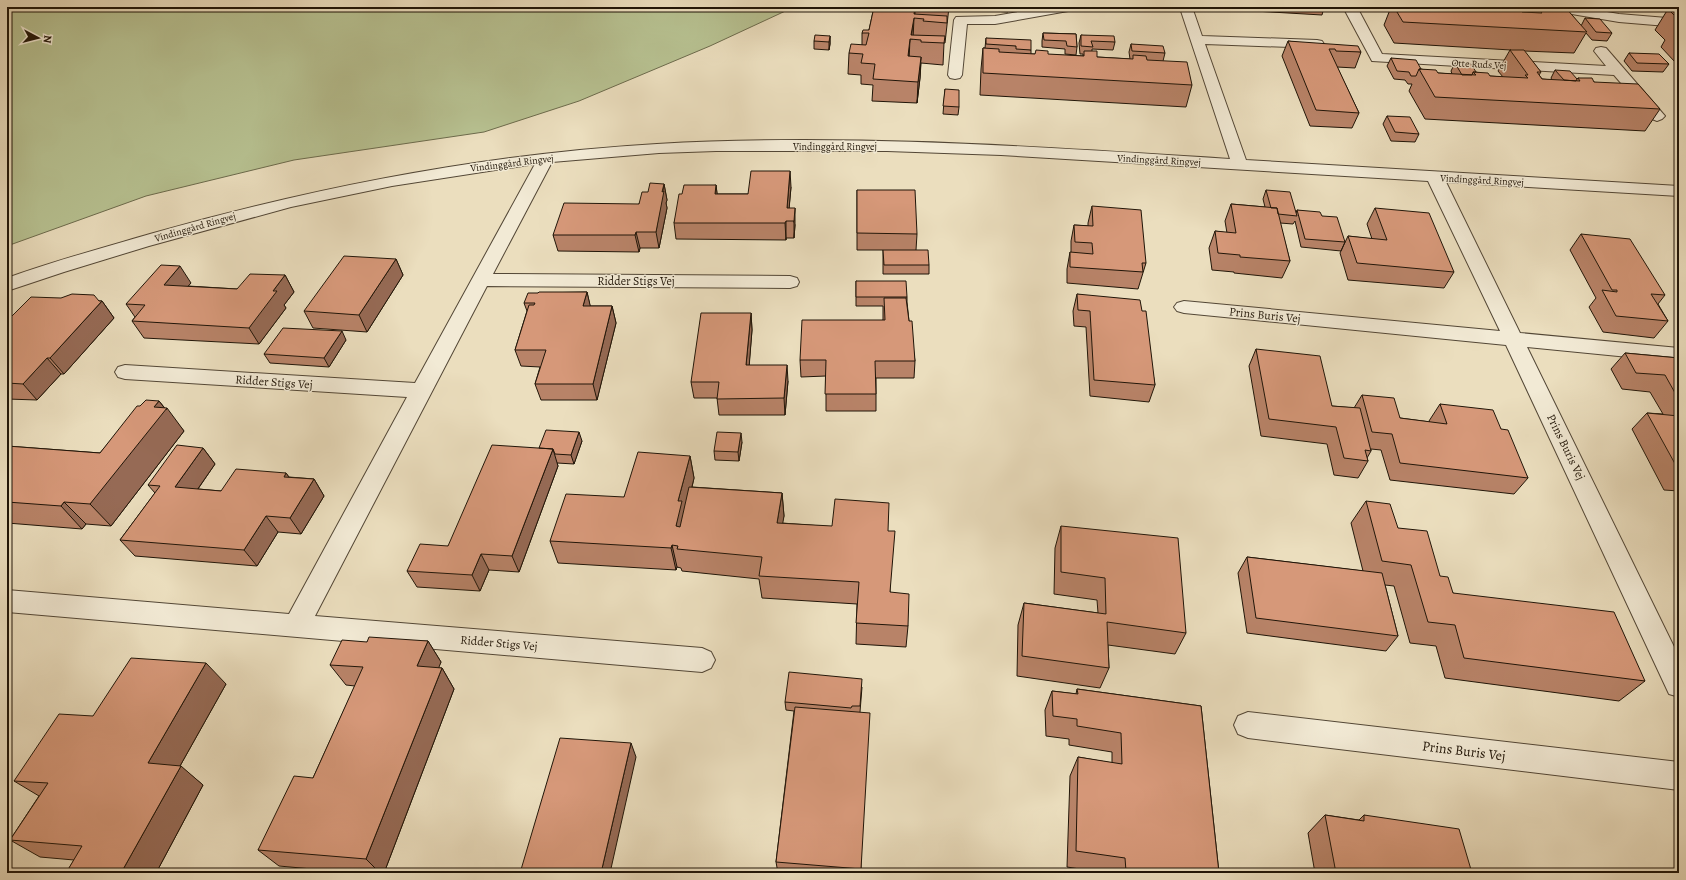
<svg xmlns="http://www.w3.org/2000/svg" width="1686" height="880" font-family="Alegreya,serif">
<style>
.green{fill:#b7c191;stroke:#6c6b4c}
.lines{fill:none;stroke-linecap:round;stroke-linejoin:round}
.minor-casing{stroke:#534736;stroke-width:2}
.minor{fill:#f2ead5;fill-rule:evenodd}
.wall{fill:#b88368;stroke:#201508}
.shaded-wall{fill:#966a55;stroke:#201508}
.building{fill:#d69879;stroke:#201508}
.labels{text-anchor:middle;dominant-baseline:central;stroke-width:3;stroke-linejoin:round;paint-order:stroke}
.far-street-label{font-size:10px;fill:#201508;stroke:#f2ead5}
.street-label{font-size:12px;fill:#201508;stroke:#f2ead5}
.near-street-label{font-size:14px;fill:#201508;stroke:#f2ead5}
</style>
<rect width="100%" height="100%" fill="#ebdebe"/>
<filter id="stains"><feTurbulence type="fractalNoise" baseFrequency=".005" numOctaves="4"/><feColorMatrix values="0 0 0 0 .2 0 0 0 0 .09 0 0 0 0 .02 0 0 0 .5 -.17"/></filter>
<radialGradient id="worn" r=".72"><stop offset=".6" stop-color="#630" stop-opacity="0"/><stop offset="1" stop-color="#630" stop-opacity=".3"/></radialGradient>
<path class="green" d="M7,7H794L710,46L579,101L484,132L294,160L146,196L7,246Z"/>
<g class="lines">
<g class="minor-casing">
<path id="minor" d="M1046,7H1075L1073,10L1068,11L995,24H967L962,75L960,78L955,79L950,78L948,75L954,20L956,17L995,16Z
M1168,7H1192L1202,36L1317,40L1322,41L1324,44L1322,47L1317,48L1205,44L1246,160L1679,186V196L1446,182L1520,333L1679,348V362L1527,347L1679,657V697L1669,694L1506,345L1184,313L1177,311L1174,307L1177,303L1184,301L1500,331L1428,181L1001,155L887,151H716L659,153L552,162L493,274L790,276L797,278L799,282L797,286L790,288L487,286L315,616L702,648L711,652L715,660L711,668L702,672L7,612V590L289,614L407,397L125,379L118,377L115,372L118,367L125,365L415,383L535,164L392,186L291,207L149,246L64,272L7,291V278C54,261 102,248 150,234C316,187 485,154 657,144C848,133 1039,147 1230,159L1181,11L1170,10Z
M1343,7H1357L1382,54L1606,66L1594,51L1596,48L1601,47L1606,48L1665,116L1662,119L1657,121L1652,119L1614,75L1372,61Z
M1547,7H1577L1619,14L1679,19V27L1619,22L1554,11L1549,10Z
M1248,712L1679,762V790L1248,738L1238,734L1234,725L1238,716Z"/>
</g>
<use href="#minor" class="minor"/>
</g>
<path class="wall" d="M874,7H949L945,43H944L943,65L921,63L920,78L917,103L872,101L873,85L861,84V75L848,74L849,53L862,45V33L869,30Z
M993,7H1009L1008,12L993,11Z
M1207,7H1242L1241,10L1208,8Z
M1252,7H1324L1322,15L1254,11Z
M1391,7H1462L1463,9L1469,10L1470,7H1509L1522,12H1526L1529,7H1565L1581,26L1585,18L1612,33L1607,41L1592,40L1586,33L1574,53L1524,51L1541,72L1539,75L1542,79L1552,80L1551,78L1555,70L1577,79L1578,78L1594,82L1660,109L1645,131L1425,119L1409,91L1412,84H1408L1405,80L1394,79L1387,66L1391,58L1421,69L1438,73L1452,74L1451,71L1455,63L1476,72L1490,76L1503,77L1498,71L1510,50H1511L1394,43L1384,25Z
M1668,9L1679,10V63L1675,62L1661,47L1665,40L1655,30Z
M1043,33L1076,34L1077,47L1076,55L1065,54V49L1042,47V41Z
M1081,35L1115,42L1113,50L1092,49V51L1097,57L1130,59L1129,52L1131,44L1165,53L1163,61L1192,85L1186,107L980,95L981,69L983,48H985L986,38L1031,50V54L1083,56V54H1080L1079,43Z
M830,36V44L829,50L814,49V41Z
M1288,41L1361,52L1355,68L1337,67L1359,113L1352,128L1310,126L1282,56Z
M1629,53L1669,64L1663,72L1632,71L1624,61Z
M945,89L959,107L958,115L943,114Z
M1387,116L1419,134L1415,142L1391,141L1383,124Z
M1679,137V146L1675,142Z
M664,184L667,200L666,203L667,208L659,248H640L639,252L558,251L553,235L639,204L648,192Z
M716,185L717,194H748L791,187L789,208L795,225L794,238H786V240L676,239L674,223L682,194Z
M857,190L917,234L916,250L929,265V274H883V250H857Z
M1266,190L1296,213L1297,210L1322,216L1345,242L1341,251L1301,247L1295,221L1293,224L1280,223L1290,261L1282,278L1234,273V272L1212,270L1209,248L1215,231L1227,233L1225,221L1231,204L1265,207L1263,199Z
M1092,206L1146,263L1138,289L1067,283V269L1070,252L1071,253V241L1074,225L1088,226V223Z
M1375,208L1454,272L1444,288L1348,280L1340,253L1348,236L1372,239L1367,224Z
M1581,234L1665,295L1658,304L1668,321L1654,338L1603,332L1589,307L1596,298L1570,250Z
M396,259L403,275L367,332L313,328L304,311Z
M285,275L294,292L284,305L286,308L259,344L144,338L132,321L135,317L126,304L191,283L188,286L237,289Z
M856,281L907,297V302L909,321L915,361L914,378H876V411H826V376L801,377L800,360L883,320V306H856Z
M587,292L590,306H612L616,323L597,400H541L535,384L540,367L521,366L515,350L527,311L524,303L538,293Z
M1077,294L1142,311L1155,385L1149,402L1090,396L1086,327L1074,326L1073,311Z
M99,301H102L114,318L64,374H61L37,400L7,399V321Z
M751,313L752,330L749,365L788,381L785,415H719L717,398H694L691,382Z
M346,340L329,367L270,363L264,354Z
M1256,349L1332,406L1354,408L1362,395L1400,418L1430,422L1429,421L1440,404L1501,429L1528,478L1514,494L1390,480L1381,450L1371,449V451L1367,458L1368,461L1358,478L1334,475L1327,444L1261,436L1249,366Z
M1625,353L1679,358V491L1664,490L1632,429L1647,413L1663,414L1650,392L1622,389L1611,369Z
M159,401L184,431L111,526L86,524L82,529L7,523V446L100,453L140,406Z
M582,441L574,464L557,463L558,466L519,572L489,570L480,591L417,587L407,571L448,546L539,448Z
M742,442L739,461L715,460L714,451Z
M203,448L215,464L198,489L221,491L286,473L289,477L314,479L324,496L301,534L278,532L257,566L135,556L120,540L155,493L148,485Z
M690,456L694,478L692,487L782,493L784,516L782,523L888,531L890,592L908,626L906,647L856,644L857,604L762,598L759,579L682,571L681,568L677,567L676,570L558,563L550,541L624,497Z
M1366,501L1398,528L1440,576L1453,593L1645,681L1619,701L1445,678L1436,646L1410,643L1394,586L1385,585L1398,636L1386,651L1247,633L1238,573L1247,557L1363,571L1351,523Z
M1061,526L1186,633L1175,654L1108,645L1109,668L1100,688L1017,676L1018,625L1024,603L1098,613L1097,600L1054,594L1055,548Z
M428,641L441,662L438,668H442L454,689L384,873H356L279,866L258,850L313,778L355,686L346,685L330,665L367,642Z
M226,684L180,766L203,785L156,873H66L74,860L40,857L10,840L39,796L14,781L93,716Z
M862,687L860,712L861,873H778L776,862L794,711L786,710L785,702Z
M1077,689L1201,706L1219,873H1105L1067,867L1070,776L1078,757L1112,763V752L1069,745V739L1046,736L1045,710L1052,691L1076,694Z
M1325,815L1359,820L1364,815L1472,873H1315L1308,833Z"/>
<path class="shaded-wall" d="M915,7V18H914L913,39H911Z
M830,36V44L829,50V42Z
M910,39L909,60L908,56Z
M921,57L920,78L917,103L918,82Z
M790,171L791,187L788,221L787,208Z
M664,184L667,200L666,203L667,208L659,248L656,232Z
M716,185L718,201L715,194Z
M795,208V225L794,238V221Z
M786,221V240L785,223Z
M636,232L640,248L639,252L635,235Z
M396,259L403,275L367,332L359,315Z
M180,266L191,283L175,301L164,285Z
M285,275L294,292L284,305L286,308L259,344L249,328L273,291Z
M587,292L591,309L583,306Z
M102,301L114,318L64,374L50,358Z
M612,306L616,323L597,400L593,384Z
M751,313L752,330L748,381L746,365Z
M342,331L346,340L329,367L324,358Z
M47,358L61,374L37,400L23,384Z
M787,365L788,381L785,415L784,398Z
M159,401L166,410L167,408L184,431L111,526L90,504L154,407Z
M579,432L582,441L574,464L571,455Z
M741,433L742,442L739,461L738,452Z
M203,448L215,464L188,503L175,487Z
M553,449L558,466L519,572L512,556Z
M690,456L694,478L685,516L681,548L676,526L678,501Z
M286,473L297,489L284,477Z
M314,479L324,496L301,534L290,518Z
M782,493L784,516L779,545L777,523Z
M64,502L86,524L82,529L61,506Z
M266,516L278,532L257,566L244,550Z
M672,545L677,567L676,570L671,548Z
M481,554L489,570L480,591L472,575Z
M428,641L441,662L431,687L417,666Z
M206,663L226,684L171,782L148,763Z
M442,668L454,689L384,873H380L366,859Z
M631,743L636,757L610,873H601Z
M181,766L203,785L156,873H121Z"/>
<path class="building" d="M874,7H915L914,14L947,16V23L923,21L924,19L914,18L911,35L945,36L944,43L921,42V40L910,39L908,56L921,57L918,82L873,79L875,64L861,63L863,54L849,53L851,44L866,45L869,33H862L863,30H869Z
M1394,7H1462L1463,9L1482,10L1480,7H1509V8H1519L1522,12L1542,13L1537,7H1565L1587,32L1403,22Z
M1668,9L1679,10V20Z
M1585,18L1600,19L1612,33L1596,32Z
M1674,26H1679V30Z
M1043,33L1076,34L1077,47L1067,46L1066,41L1044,40Z
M815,35L830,36L829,42L814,41Z
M1081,35L1114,36L1115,42L1091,41L1093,47L1081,46Z
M986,38L1031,40V50L1016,49V46L986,44Z
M1288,41L1358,46L1361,52L1336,51L1335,49H1329L1359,113L1316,110Z
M1131,44L1163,46L1165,53L1132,51Z
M983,48L999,49V52L1035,54L1036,50L1048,51V54L1084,56V51H1097V57L1133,59V55L1146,56L1147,60L1187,62L1192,85L983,73Z
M1510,50H1524L1541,72H1537L1542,79L1580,81L1578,78H1592L1594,82L1638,84L1660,109L1435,97L1419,69L1436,70L1438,73L1476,75L1473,72L1488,73L1490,76L1528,78L1525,75H1528Z
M1629,53L1659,54L1669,64L1637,63Z
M1391,58L1416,60L1421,69H1419L1416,76H1411L1409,72L1397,71Z
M1455,63L1471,64L1476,72H1473L1472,75H1462Z
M1555,70L1570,71L1577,79L1576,81L1564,80Z
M945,89L959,90V107L943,106Z
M1387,116L1410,117L1419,134L1395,132Z
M751,171H790L787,208H795L794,221H786L785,223H674L679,194H682L684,185H716L715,194H748Z
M650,183L664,184L662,192L664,191L656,232H636L635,235H553L564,203L639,204L642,192H648Z
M857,190H915L917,234L857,233Z
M1266,190L1290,192L1297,216L1278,214L1277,208H1271Z
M1231,204L1277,208L1290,261L1240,257V255L1218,253L1215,231L1236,233Z
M1092,206L1141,210L1146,263H1142L1143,272L1070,267V252L1093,254L1092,243L1075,242L1074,225L1093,226Z
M1375,208L1429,213L1454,272L1357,263L1348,236L1387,240Z
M1297,210L1320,212L1322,216L1337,217L1345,242L1305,239Z
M1581,234L1630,239L1665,295L1651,294L1668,321L1616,316L1602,290L1617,292V290H1612Z
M883,250H928L929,265H884Z
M344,256L396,259L359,315L304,311Z
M161,265L180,266L164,285L237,289L250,274L285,275L273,291H277L249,328L132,321L145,305L126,304Z
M856,281H906L907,297H856Z
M539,292H587L583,306H612L593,384H535L546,350H515L529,305H534L535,303H524L528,293H538Z
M72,294L94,295L99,301H102L50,358H47L23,384L7,383V321L31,297L61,298Z
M1077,294L1140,300L1142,311H1146L1155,385L1094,380L1090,311L1078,310Z
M884,298H906L909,321H912L915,361H875L876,394H825L826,360H800L802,320H885Z
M701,313H751L746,365H787L784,398L717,399L719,382H691Z
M283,328L342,331L324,358L264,354Z
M1256,349L1320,356L1332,406L1360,408L1371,451L1365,450L1368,461L1344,458L1336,427L1269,419Z
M1625,353L1679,358V400L1665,375L1636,373Z
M1362,395L1394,398L1400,418L1447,424L1440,404L1493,410L1501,429L1508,430L1528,478L1400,463L1392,434L1372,432Z
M146,400L159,401L154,407L167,408L90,504L64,502L61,506L7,502V446L100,453L137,406H140Z
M1647,413L1679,416V471Z
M546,430L579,432L571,455L555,454L553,449L539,448Z
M717,432L741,433L738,452L714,451Z
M177,445L203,448L175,487L221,491L236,469L286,473L284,477L314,479L290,518L266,516L244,550L120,540L160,486L148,485Z
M492,445L553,449L512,556L481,554L472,575L407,571L420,544L448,546Z
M638,452L690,456L678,501H682L676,526L680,527L689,487L782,493L777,523L832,526L835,499L889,503L888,531H895L890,592L909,594L908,626L856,623L859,582L759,576L762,557L677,549L678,546L672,545L671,548L550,541L566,494L624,497Z
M1366,501L1390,504L1398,528L1427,531L1440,576L1448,577L1453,593L1614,612L1645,681L1464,658L1455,625L1428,622L1411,565L1382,561Z
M1061,526L1178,538L1186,633L1107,622L1109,668L1022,656L1024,603L1106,614L1105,578L1061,572Z
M1247,557L1382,573L1398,636L1256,618Z
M369,637L428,641L417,666L442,668L366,859L258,850L294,776L313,778L363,667L330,665L342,640L367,642Z
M131,658L206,663L148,763L181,766L121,873H66L82,846L10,840L48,783L14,781L59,714L93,716Z
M789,672L862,679L860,706H852L851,708L785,702Z
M1077,689L1201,706L1219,873H1140L1126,871L1125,858L1076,851L1078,757L1122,764L1121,733L1077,726V719L1053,716L1052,691L1078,694Z
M795,707L870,713L861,869L776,862Z
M560,738L631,743L601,873H520Z
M1325,815L1364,821V815L1459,829L1472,873H1336Z"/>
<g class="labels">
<g class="far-street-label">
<text transform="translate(1479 64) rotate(3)">Otte Ruds Vej</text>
<text x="835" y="146">Vindinggård Ringvej</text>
<text transform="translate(1159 160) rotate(3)">Vindinggård Ringvej</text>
<text transform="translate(512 163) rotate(-7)">Vindinggård Ringvej</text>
<text transform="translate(1482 180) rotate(3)">Vindinggård Ringvej</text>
<text transform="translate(195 227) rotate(-16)">Vindinggård Ringvej</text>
</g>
<g class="street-label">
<text x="636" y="281">Ridder Stigs Vej</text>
<text transform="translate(1265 315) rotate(6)">Prins Buris Vej</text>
<text transform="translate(274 382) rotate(4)">Ridder Stigs Vej</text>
<text transform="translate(1566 447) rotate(64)">Prins Buris Vej</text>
<text transform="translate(499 643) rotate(5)">Ridder Stigs Vej</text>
</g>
<g class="near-street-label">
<text transform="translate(1464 751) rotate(7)">Prins Buris Vej</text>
</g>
</g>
<rect width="1686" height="880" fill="none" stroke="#ebdebe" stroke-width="24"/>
<rect x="8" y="8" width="1670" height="864" fill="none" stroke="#201508" stroke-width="2"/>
<rect x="12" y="12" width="1662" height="856" fill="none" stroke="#201508"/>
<g transform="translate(38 38) rotate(97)" stroke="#f2ead5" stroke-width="3" paint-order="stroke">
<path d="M0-3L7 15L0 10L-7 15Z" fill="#201508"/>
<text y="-6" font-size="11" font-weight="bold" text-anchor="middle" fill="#201508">N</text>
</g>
<rect width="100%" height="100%" filter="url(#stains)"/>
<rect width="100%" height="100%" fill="url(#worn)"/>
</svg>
